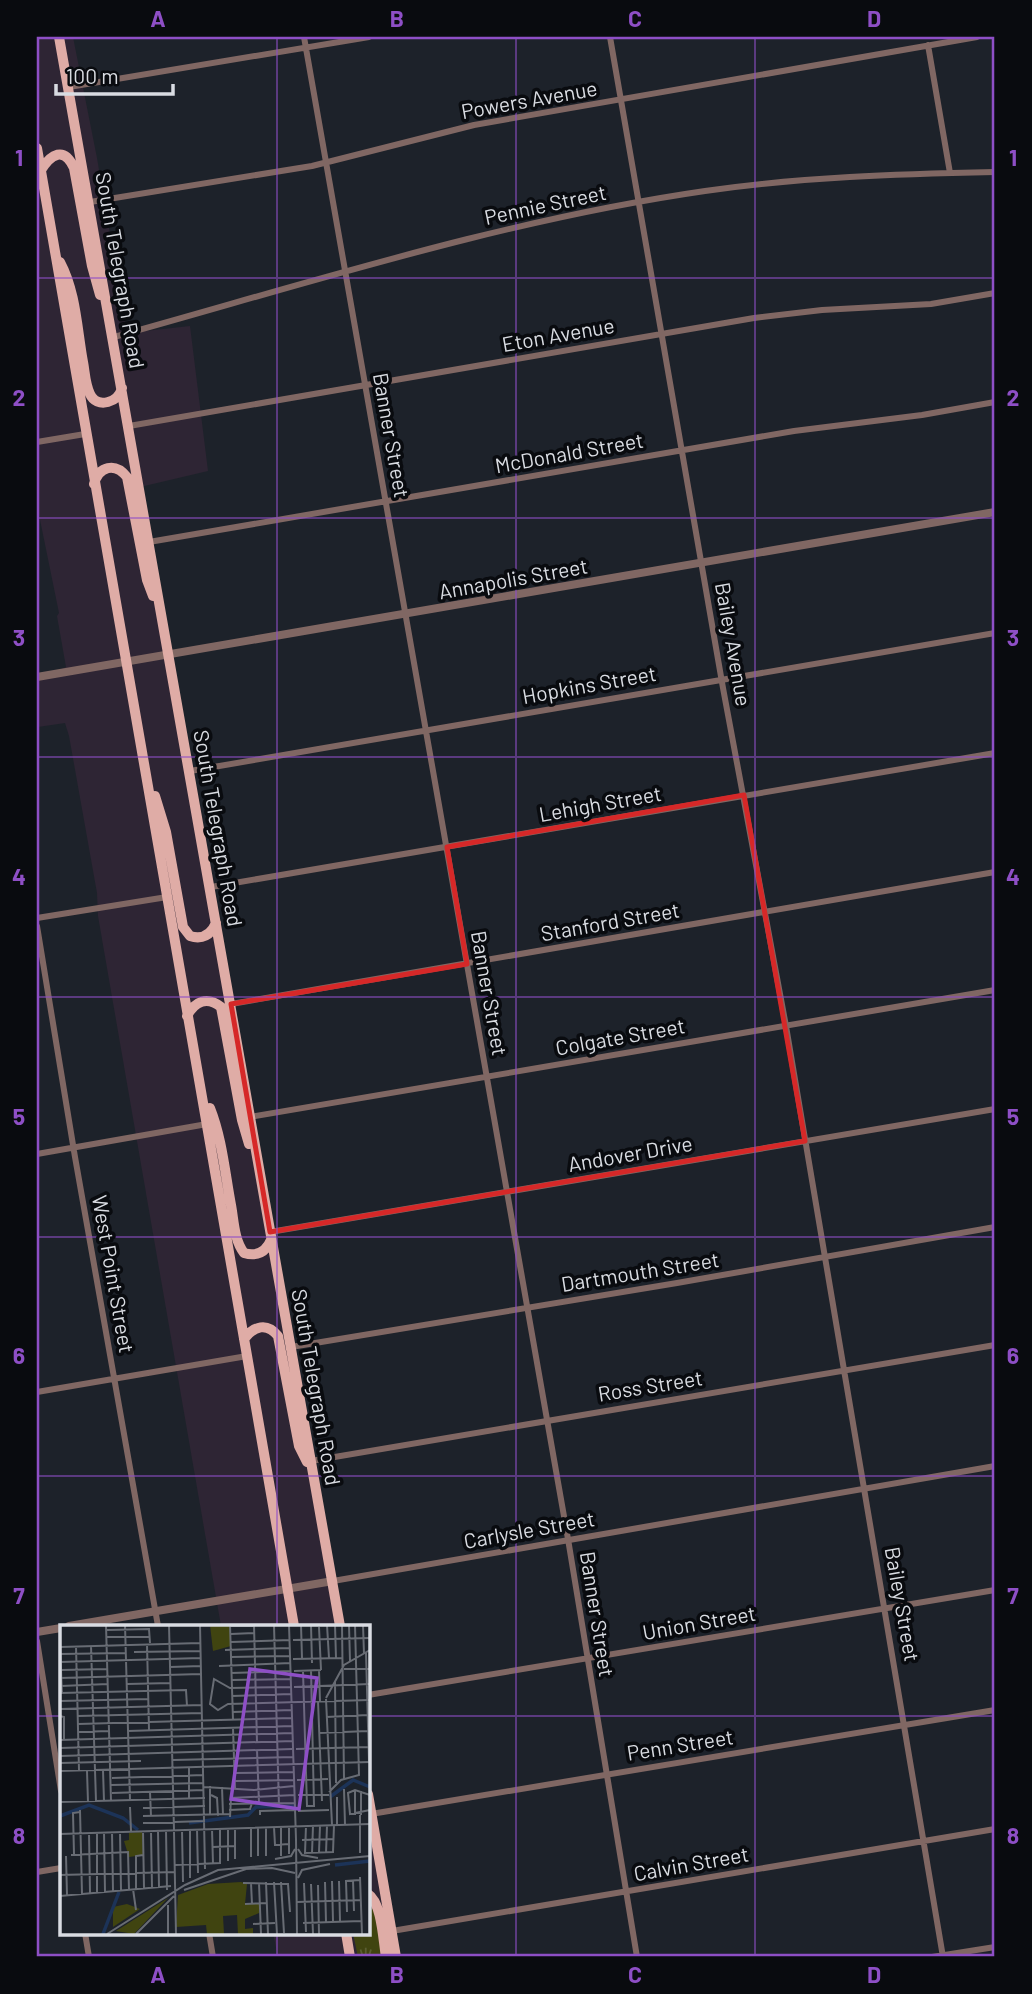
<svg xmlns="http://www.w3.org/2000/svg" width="1032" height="1994" font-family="Barlow,sans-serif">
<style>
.commercial{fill:#2e2534}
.grass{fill:url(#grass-tufts)}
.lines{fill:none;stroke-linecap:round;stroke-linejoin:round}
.minor{stroke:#806763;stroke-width:6}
.tertiary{stroke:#806763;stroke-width:8}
.primary{stroke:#dfaca6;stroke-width:10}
.marked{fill:none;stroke:#d62828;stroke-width:5;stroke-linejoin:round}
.grid{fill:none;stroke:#8e4fc6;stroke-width:2;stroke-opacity:0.55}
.labels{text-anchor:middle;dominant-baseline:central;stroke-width:7;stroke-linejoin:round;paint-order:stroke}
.street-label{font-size:21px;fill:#d9dce2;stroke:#090b0f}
.inset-river{fill:none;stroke:#1c3358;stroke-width:3.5}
.inset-road{fill:none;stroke:#686c74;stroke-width:2}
.view{fill:#8e4fc6;fill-opacity:0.15;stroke:#8e4fc6;stroke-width:3.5}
.inset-edge{fill:none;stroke:#d9dce2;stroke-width:3.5}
.neatline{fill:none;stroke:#8e4fc6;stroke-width:2.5}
.grid-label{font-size:23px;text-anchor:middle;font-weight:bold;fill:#8e4fc6}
</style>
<defs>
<pattern id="grass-tufts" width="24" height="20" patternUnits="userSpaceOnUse" patternTransform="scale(1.75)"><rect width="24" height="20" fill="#404410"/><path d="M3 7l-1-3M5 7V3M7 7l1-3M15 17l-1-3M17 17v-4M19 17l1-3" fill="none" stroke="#5b5e32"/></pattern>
</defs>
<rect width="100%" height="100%" fill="#1d222a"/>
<path class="commercial" d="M37,37H73L97,158L127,333L190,326L208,471L140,487L341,1626H221L98,916L97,893L69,736L65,723L38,727L37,681L66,667L57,616L59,613L37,505Z
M368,1786L396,1957H278L273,1933H368Z"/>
<path class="grass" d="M368,1902L375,1913L383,1957H358L353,1933H368Z"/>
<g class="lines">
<path class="minor" d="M304,37L568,1539L637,1957
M610,37L723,688L786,1026L943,1957
M928,45L950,173
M69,87L369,37
M90,202L312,166L474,125L977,37
M114,337C309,283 504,220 705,191C801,177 898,174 995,172
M129,426L754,318L822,310L931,304L995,293
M37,442L85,434
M149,542L794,431L922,415L995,402
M190,771L995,633
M211,887L995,753
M37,918L167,897
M37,926L75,1157L158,1626
M231,1004L995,872
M250,1117L995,990
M37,1154L207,1124
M270,1232L995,1109
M291,1347L677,1283L995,1227
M37,1392L247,1356
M311,1461L995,1345
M333,1581L995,1466
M37,1641L61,1791
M368,1695L995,1590
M371,1814L995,1710
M37,1872L61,1868
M392,1931L995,1829
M85,1933L89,1957
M209,1933L213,1957
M932,1957L995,1947"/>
<path class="tertiary" d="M37,677L995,512
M69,1626L333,1581
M37,1632L61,1628"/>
<path class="primary" d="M59,37L340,1626
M37,148L294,1626
M41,170C51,154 64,146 74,168L92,266L100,295
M60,262C76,292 77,329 83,362C85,372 85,384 90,394C93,401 100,404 108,402C116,400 120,395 122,388
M94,484C99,466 115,462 127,477L147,580L153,596
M155,796L166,832L183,927L190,936C202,940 211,935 216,923
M187,1016C195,1001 207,996 221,1007L242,1120L249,1144
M210,1108C222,1138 225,1173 231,1205C234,1221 234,1240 244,1253C257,1257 266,1252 271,1240
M244,1339C254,1326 267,1322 278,1336L299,1446L307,1462
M368,1794L396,1957
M368,1894C382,1903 383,1940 386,1957
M346,1933L350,1957"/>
</g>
<path class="marked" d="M744,795L805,1141L270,1232L231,1004L467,964L447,847Z"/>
<path class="grid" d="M277,37V1626M516,37V1957M755,37V1957M37,278H995M37,518H995M37,757H995M37,997H995M37,1237H995M37,1476H995M37,1716H61M368,1716H995M277,1933V1957"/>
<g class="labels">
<g class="street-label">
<text transform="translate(529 99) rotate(-10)">Powers Avenue</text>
<text transform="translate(545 204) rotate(-12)">Pennie Street</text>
<text transform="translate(121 270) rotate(80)">South Telegraph Road</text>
<text transform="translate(558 334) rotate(-10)">Eton Avenue</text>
<text transform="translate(392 435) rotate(80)">Banner Street</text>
<text transform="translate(569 452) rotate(-10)">McDonald Street</text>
<text transform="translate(513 578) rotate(-10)">Annapolis Street</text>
<text transform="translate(734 644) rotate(80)">Bailey Avenue</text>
<text transform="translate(589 684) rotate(-10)">Hopkins Street</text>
<text transform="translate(600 803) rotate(-10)">Lehigh Street</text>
<text transform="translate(219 828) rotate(80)">South Telegraph Road</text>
<text transform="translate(610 921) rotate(-10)">Stanford Street</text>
<text transform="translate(490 993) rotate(80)">Banner Street</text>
<text transform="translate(620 1036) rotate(-10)">Colgate Street</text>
<text transform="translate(630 1153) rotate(-10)">Andover Drive</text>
<text transform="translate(640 1271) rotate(-9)">Dartmouth Street</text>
<text transform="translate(114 1274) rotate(80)">West Point Street</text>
<text transform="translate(650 1385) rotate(-9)">Ross Street</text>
<text transform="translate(317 1387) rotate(80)">South Telegraph Road</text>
<text transform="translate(529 1529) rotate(-10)">Carlysle Street</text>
<text transform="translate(903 1604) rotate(80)">Bailey Street</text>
<text transform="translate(598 1614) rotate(81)">Banner Street</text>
<text transform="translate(699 1622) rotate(-10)">Union Street</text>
<text transform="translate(680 1744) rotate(-9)">Penn Street</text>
<text transform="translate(691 1863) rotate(-10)">Calvin Street</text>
</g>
</g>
<g transform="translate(60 1625)">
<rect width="310" height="310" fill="#1d222a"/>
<path d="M181,257L187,259L185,279H199V288L185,294V304L193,303V309H178L177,290L163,291L164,309H147L146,300L116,302L118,270L148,259ZM108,273L74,309L56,306Z" fill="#404410"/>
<path d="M67,279L80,284L53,302V282Z" fill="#404410"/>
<path d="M150,0H170L171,21L153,26ZM82,207L83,230L69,232L64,216L69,215V208Z" fill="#404410"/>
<path class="inset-river" d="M270,172L293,155L310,162M0,191L29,180L63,193L78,205M129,198L188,190L196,182L236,181M275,240L310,236M43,309L59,267"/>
<path class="inset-road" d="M46,0L51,176M65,0L70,175M109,0L114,205M140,0L145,244M170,0L173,95M194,0L197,117M214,0L219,181M229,0L236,214M241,0L242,33M251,0L252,38M267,0L269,33M275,0L276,33M282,0L284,154M289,0L290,36M303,0L304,29M171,1H194M259,2L261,45M47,5L89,4L90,18M171,9L194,8M47,12H90M233,15L310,13M171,17L230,15M87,19L89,105M16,21L19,145M31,21L36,176M0,22L140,18M0,22L2,68M165,25L230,23M74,27L140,26M306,28L309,137M0,29L66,28M171,32L230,31M233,34L283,33M0,37L141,33M159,41L231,38M110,42L141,41M284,44H310M1,45L48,44M259,45L260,76M234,46L261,45M243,46L247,181H254L251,45M171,48L231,46M0,53L141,49M172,55L231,54M275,57L276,158M67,59L111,58M1,61L48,59M231,62L170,63L154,54L150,79L158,85L168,79L310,75M234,62L310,59M0,68L126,65L127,81M172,71L231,69M266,73L284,40L310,25M266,74L272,200M0,76L88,74M258,76L262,176M0,84L142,80M173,87L232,85M0,91L4,92V115M18,91L142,88M266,92L308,90M18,99L232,93M173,103L175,163M68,106L232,101M18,107L49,106M259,108L308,106M0,115L232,108M0,123L233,116M236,124L308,122M197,125L199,178M0,131L232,124M113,135L233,132M0,138L81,136M129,143V174M43,145L44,176M0,146L310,137M27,146L28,177M175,148L234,147M52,153L144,150M237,155L268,154M175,156L234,155M51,160L143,158M144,162L194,165L234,161M162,162L163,190M284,164L285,200M295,165V190M301,166V190M90,167L91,191M269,167L281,155L299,150L295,0M52,168L144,165M151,170L157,173L158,191M238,170H269M310,170L295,165L288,168L290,189L310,185M277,172V200M0,177L145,173M169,179L235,178M70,182L71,206M83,183L145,181M20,185L22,269M169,185L190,184L192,178M238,186L269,185M150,190V161M200,190V186L235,185M300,190V228M83,191L170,189M170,192L171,173L235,170M83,198L145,196M246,201L245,228L273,227L274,200M206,202V231M214,202L215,220L229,219M175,203V234M191,203V232M198,203V231M137,204L138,248M152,204L153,239M168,204V236M106,205L107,265M122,205L123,257M83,206L84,263M91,206L92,263M98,206L99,262M44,207L45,267M52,207L53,266M60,207L61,265M114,207L116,309M29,208L30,268M37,208V267M0,209L310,199M236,214L237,309M242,215L274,214M153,222L175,221M238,224L242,230L258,233M259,227L260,201M252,228L253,201M266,228L267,201M14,229L13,188L20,187M229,229V201M11,230L68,227L69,265M6,231L7,270M221,231V202M215,234L231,231L235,224M115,240L160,238V204M185,244L212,243L235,248M0,250L115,247M300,252L302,309M130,253V205M238,253L242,245L270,239M293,255L294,286M272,256L273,296M279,256L280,296M206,257L208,309M214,257L217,309M221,257L224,308M265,257L266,297M183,258L228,259L230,287M191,258L192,279M199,258L201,309M244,258L246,307M251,259L253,309M258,260L259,309M73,264L76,285M76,264V231L83,230M124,265L189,243M0,271L111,261M237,277L301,275M185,279L207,278M108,280V309M287,287L286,256L300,255M243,298L301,296M193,299L215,298M47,309L125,260L158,245L310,231M76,309L114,271"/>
<path class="view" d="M190,44L257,53L239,184L171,174Z"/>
<rect width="310" height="310" class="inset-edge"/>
</g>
<rect width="1032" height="1994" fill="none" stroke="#090b0f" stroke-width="77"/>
<path d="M56 84v10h117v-10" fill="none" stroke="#d9dce2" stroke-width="3.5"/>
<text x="66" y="84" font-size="21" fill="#d9dce2" stroke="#090b0f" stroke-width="5" paint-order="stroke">100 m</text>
<rect x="38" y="38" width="955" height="1917" class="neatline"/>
<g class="grid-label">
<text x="158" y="27">A</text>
<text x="397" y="27">B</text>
<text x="635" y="27">C</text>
<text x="874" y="27">D</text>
<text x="19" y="166">1</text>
<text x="1013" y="166">1</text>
<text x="19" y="406">2</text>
<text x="1013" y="406">2</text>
<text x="19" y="646">3</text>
<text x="1013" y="646">3</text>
<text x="19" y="885">4</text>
<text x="1013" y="885">4</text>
<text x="19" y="1125">5</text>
<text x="1013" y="1125">5</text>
<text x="19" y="1364">6</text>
<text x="1013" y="1364">6</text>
<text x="19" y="1604">7</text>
<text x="1013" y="1604">7</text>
<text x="19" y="1844">8</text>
<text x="1013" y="1844">8</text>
<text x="158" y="1983">A</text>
<text x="397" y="1983">B</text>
<text x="635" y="1983">C</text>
<text x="874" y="1983">D</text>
</g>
</svg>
